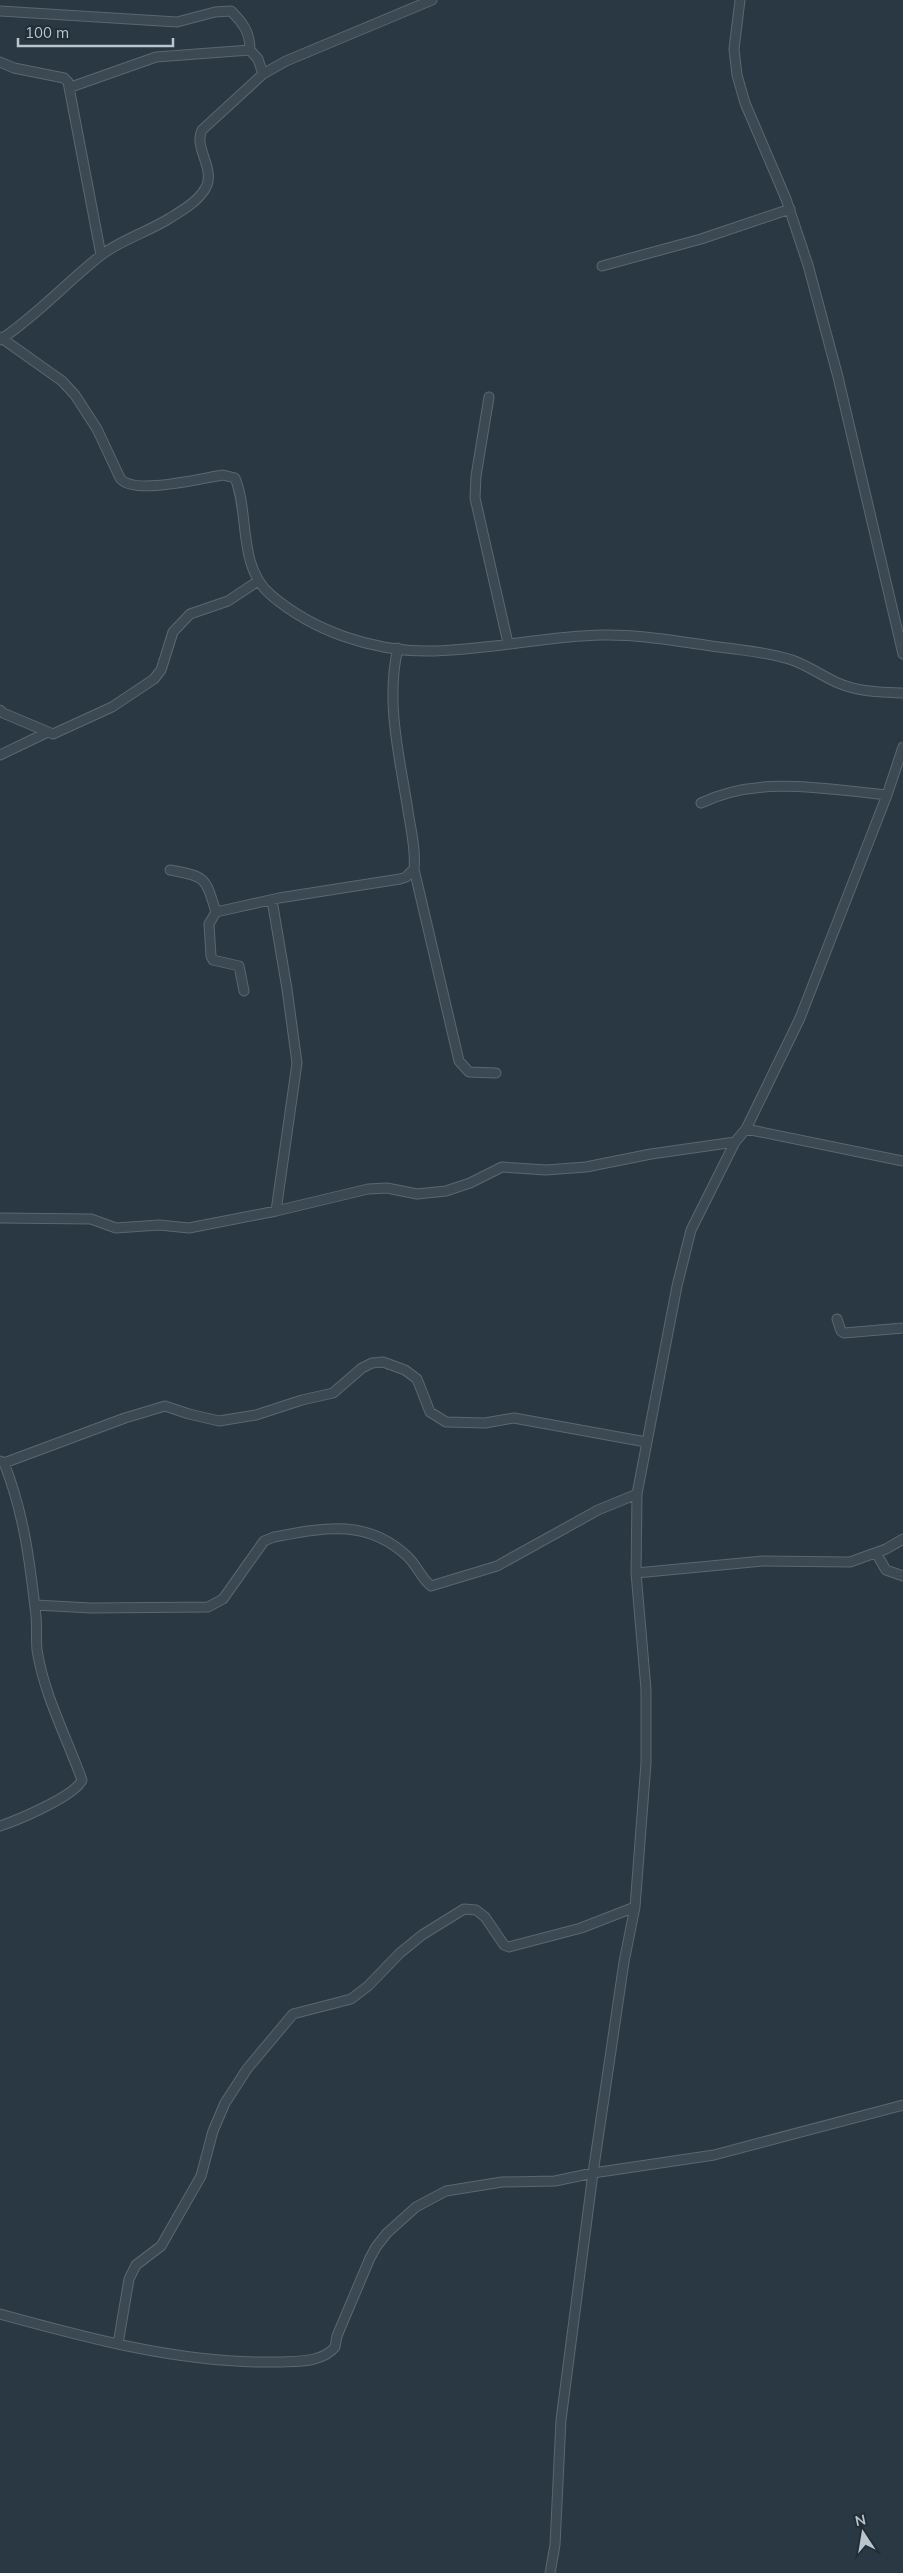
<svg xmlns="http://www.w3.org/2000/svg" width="903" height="2573" font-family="Mulish,sans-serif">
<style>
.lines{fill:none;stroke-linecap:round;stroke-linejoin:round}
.minor-casing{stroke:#5b676f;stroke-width:11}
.minor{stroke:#3d4952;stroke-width:9}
</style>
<rect width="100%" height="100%" fill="#293842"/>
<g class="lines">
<g class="minor-casing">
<path id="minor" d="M740,0L734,49L737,75L745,103L786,199L808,265L838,377L903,654
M0,11L177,22L215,12L231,11C243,23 250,32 250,50
M0,62L14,68L64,78L68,82L101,255
M71,87L156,57L250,50L258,59L263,74
M602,266L701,239L790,209
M0,337L62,381L75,395L97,429L120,478C132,496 202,478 223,475L235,478C250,514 237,566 271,595C313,631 372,651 427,651C485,651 544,636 602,635C644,634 686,643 727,648C749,651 771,653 792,660C809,666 822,676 838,683C859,692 880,692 903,693
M0,340C36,316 66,283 100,256C120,240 148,232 170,218C183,210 197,202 205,189C217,170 193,148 202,130L263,74L286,61L432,0
M489,397L476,476L475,498L508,643
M0,710L3,713L53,734L112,707L154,679L161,670L173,632L190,614L228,601L258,581
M0,755L48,732
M701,803C759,775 826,789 887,795
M414,869L459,1061L469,1072L496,1073
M170,870C207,877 205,877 216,912
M272,900L287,989L297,1063L276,1211
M244,991L239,966L213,960L211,956L209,924L216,912L279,898L400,879L406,877L414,869C416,850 411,830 408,811C400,758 385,702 398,648
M746,1129L903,1161
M0,1218L91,1219L116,1228L159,1225L189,1228L276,1211L368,1189L387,1188L417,1194L446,1191L470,1183L502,1167L546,1170L586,1167L651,1154L735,1142
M837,1319L841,1331L844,1333L903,1328
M0,1461L4,1463L125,1418L165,1406L189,1414L219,1421L256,1415L302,1400L333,1393L362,1368L372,1363L383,1362L405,1370L417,1379L430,1412L446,1422L485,1423L514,1418L646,1442
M876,1553L886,1570L903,1576
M636,1573L763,1561L850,1562L886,1549L903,1539
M35,1605L91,1608L208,1607L223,1599L264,1541L274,1537C323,1528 366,1518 407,1556C416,1564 421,1578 431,1586L497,1566L598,1510L637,1494
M0,1826C18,1820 75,1796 82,1780C67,1738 44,1695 37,1650C36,1639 37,1627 36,1616C30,1563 24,1513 4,1463
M0,2314C91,2339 183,2364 278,2362C296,2361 322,2363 335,2347L337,2336L370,2258L376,2247L387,2233L416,2207L446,2191L502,2182L555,2181L593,2173L714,2155L903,2105
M118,2344L129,2279L136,2265L161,2246L201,2176L213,2131L225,2103L247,2069L293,2014L351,1999L368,1986L400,1953L422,1935L464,1909L476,1910L485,1917L504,1945L509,1947L581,1928L635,1907
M550,2573L555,2545L561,2420L593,2173L624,1962L635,1907L646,1763V1689L636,1573L637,1494L677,1286L691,1230L735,1142L746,1129L800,1018L887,795L903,747"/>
</g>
<use href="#minor" class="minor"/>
</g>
<g transform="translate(863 2533) rotate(348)" stroke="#222e37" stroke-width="4" paint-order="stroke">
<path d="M0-4L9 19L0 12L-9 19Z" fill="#bac4cc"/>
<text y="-8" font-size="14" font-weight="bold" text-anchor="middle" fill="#bac4cc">N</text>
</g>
<path d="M18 38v8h155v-8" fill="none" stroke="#bac4cc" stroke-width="2.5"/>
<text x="25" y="38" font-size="15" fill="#bac4cc" stroke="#222e37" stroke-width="4" paint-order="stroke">100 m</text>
</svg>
